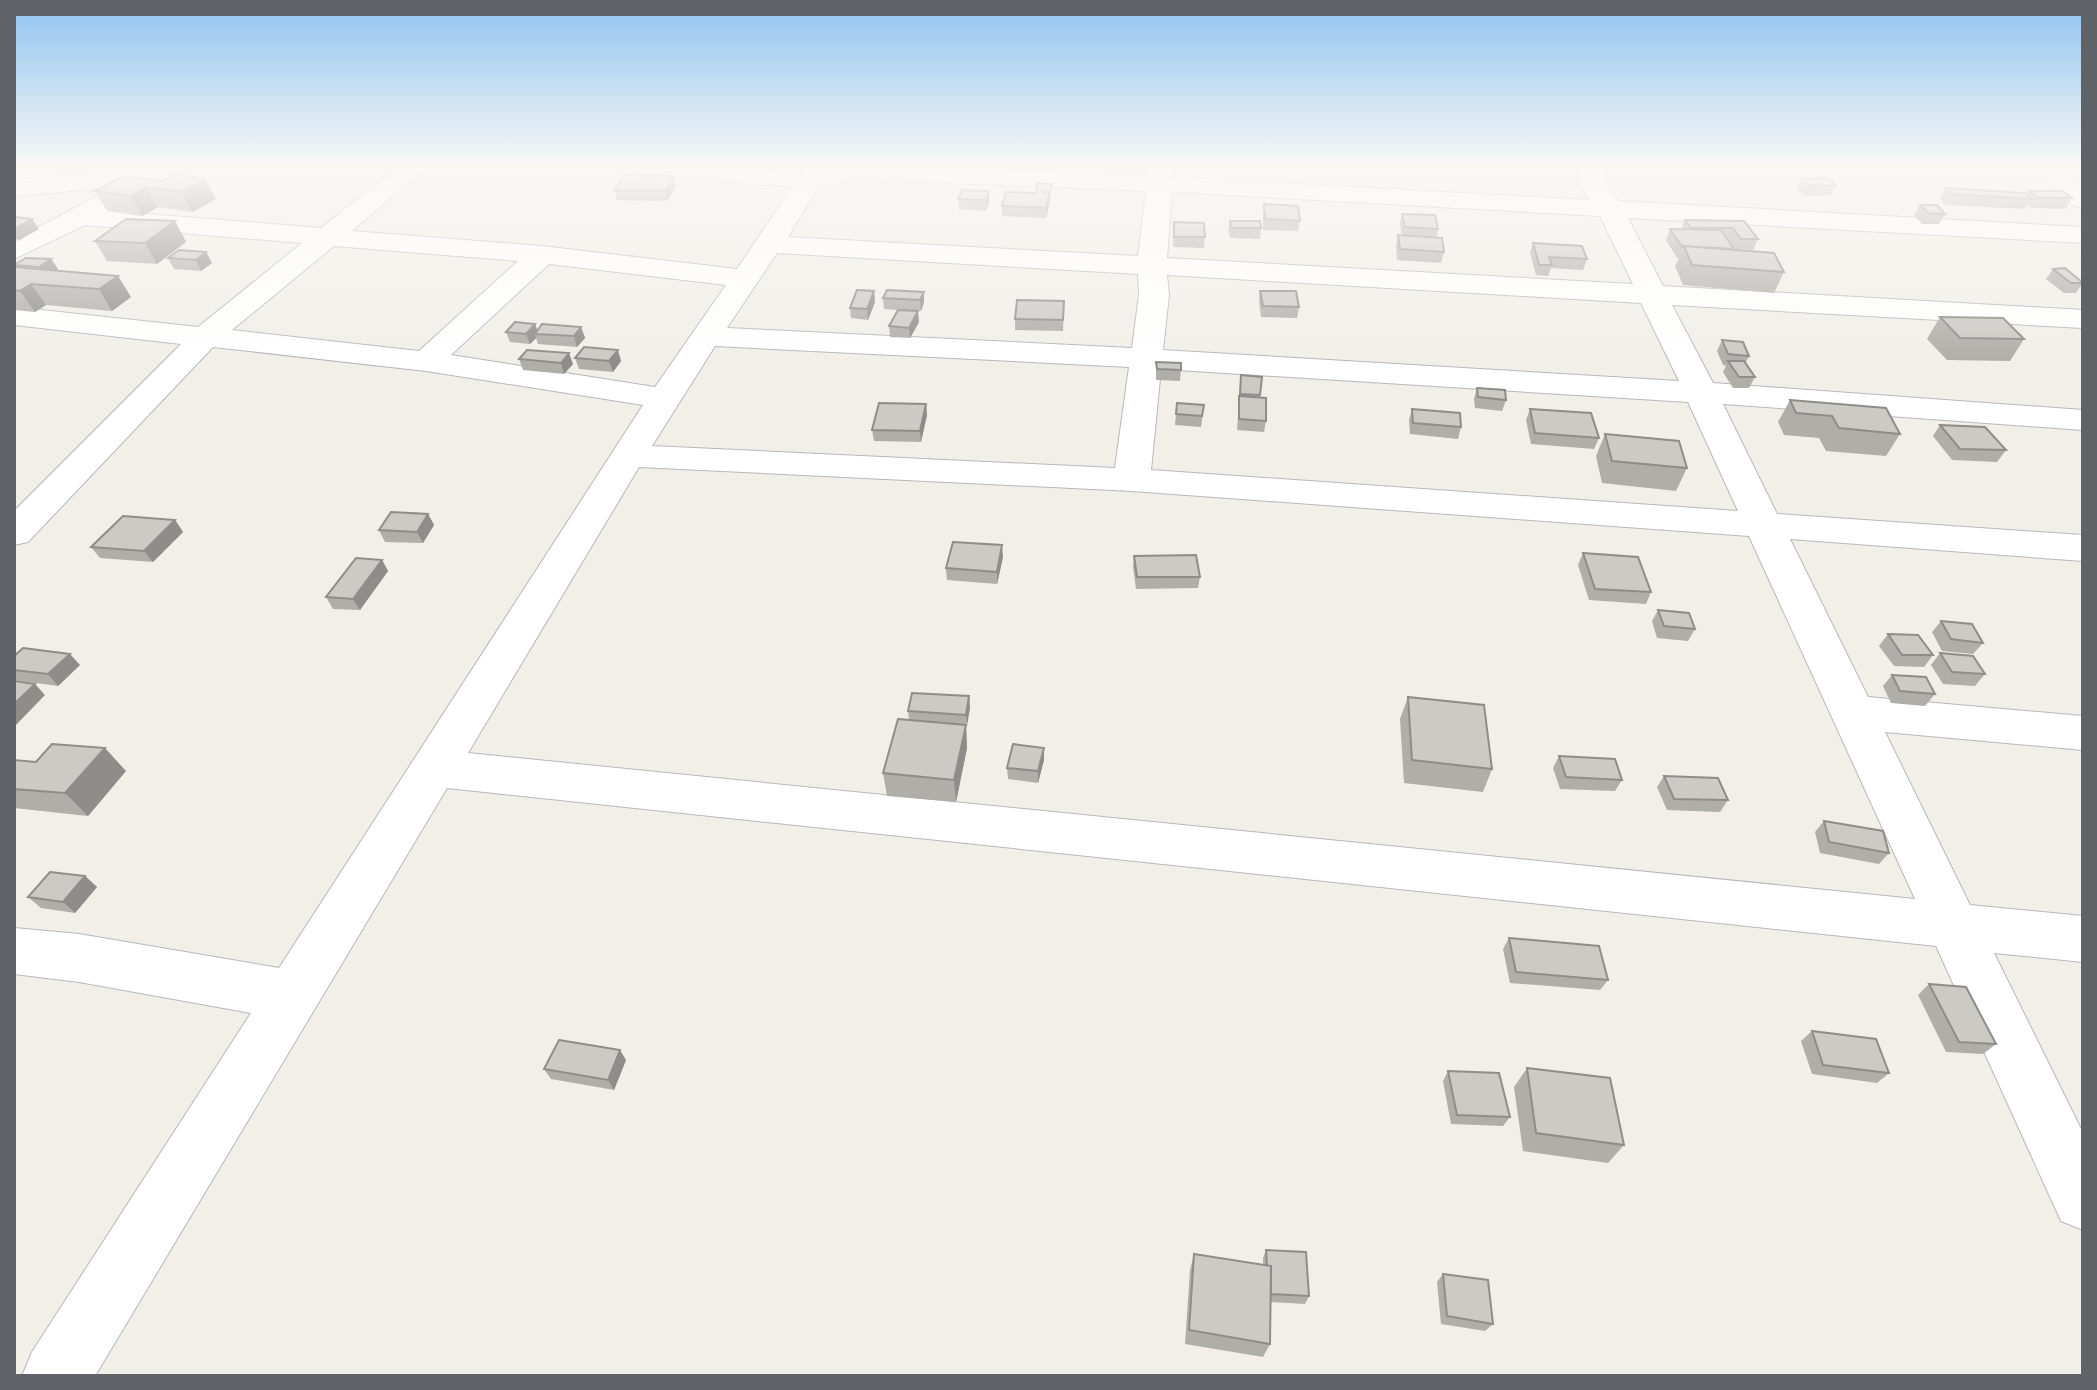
<svg xmlns="http://www.w3.org/2000/svg" width="2097" height="1390" font-family="Karla,sans-serif">
<style>
.lines{fill:none;stroke-linecap:round;stroke-linejoin:round}
.minor-casing{stroke:#b5b8bc;stroke-width:2}
.minor{fill:#fff;fill-rule:evenodd}
.wall{fill:#afaea9}
.shaded-wall{fill:#8f8d8a}
.building{fill:#cccac5;stroke:#8f8d8a;stroke-width:2}
</style>
<rect width="100%" height="100%" fill="#f1efe8"/>
<g class="lines">
<g class="minor-casing">
<path id="minor" d="M155,167H187L183,172L111,211L321,228L398,167H426L352,231L542,246L737,269L792,187L649,175L640,172L636,167H734L801,173L804,167H933L1147,176L1148,167H1174L1173,177L1590,200L1580,184L1578,167H1604L1606,184L1618,201L2083,227V243L1628,218L1663,286L2083,310V328L1672,305L1713,383L2083,410V430L1723,404L1777,514L2083,535V561L1790,539L1868,697L2083,716V750L1885,732L1970,905L2083,916V962L1994,953L2083,1133V1230L2061,1221L1936,946L447,788L95,1376H22L32,1352L251,1013L79,982L14,974V928L79,934L279,968L643,405L426,371L213,347L28,542L14,545V511L181,344L14,325V307L198,327L302,243L85,225L14,259V240L115,187L14,196V180L135,170L144,173ZM856,179L1146,191L1138,256L788,237L818,187ZM1172,192L1600,216L1633,284L1167,258ZM334,246L518,261L419,351L232,330ZM777,253L1138,274L1139,295L1132,348L727,328ZM549,264L726,285L655,387L451,355ZM1167,275L1641,303L1679,381L1163,350L1169,295ZM715,346L1129,367L1115,468L652,446ZM1161,369L1688,402L1738,511L1151,470ZM639,467L1132,491L1749,536L1915,899L468,753Z
M2033,167H2061L2083,186V208L2074,206Z"/>
</g>
<use href="#minor" class="minor"/>
</g>
<path class="wall" d="M1011,167H1050V170H1011Z
M205,179L216,199L192,212L158,207L142,216L107,211L95,191L162,181Z
M1802,179L1836,185L1831,195L1805,196L1797,189Z
M1052,184L1050,202L1046,218L1002,216V206L1036,193Z
M676,186L667,201L617,200L614,190Z
M1945,188L2026,194L2028,191L2072,198L2066,209L2032,208L2028,205L2025,209L1945,205L1940,198Z
M989,191V201L986,211L959,209L958,199Z
M1264,204L1300,221L1298,231L1263,230V214Z
M1920,205L1945,214L1939,224H1922L1914,215Z
M1402,214L1438,229L1436,238L1444,252L1441,263L1397,260L1396,245L1398,235H1402L1400,224Z
M1685,220L1744,221L1758,239L1753,250L1736,249L1728,239H1727L1733,250L1784,272L1774,293L1683,285L1675,266L1679,258H1677L1666,240L1670,229H1681Z
M175,221L186,242L157,264L107,261L95,241Z
M1230,221L1261,228L1260,239L1230,238L1228,231Z
M1174,222L1205,237L1204,248L1173,247Z
M1533,243L1587,259L1583,270L1551,268L1548,276L1536,275L1530,253Z
M206,252L212,263L201,271L174,269L168,258Z
M51,259L58,269L56,271L131,297L112,311L46,305L35,312L14,310V267H16L14,265Z
M2053,269L2083,283L2076,293H2064L2046,279Z
M874,291L875,302L868,320L851,318L850,308Z
M1260,291L1299,307L1297,318L1261,317L1259,301Z
M924,292V302L921,311L898,310L919,322L910,338L890,337L889,326L898,310L884,309L883,298Z
M1064,301L1063,331L1015,330V319Z
M1940,317L2024,339L2010,361L1947,360L1927,339Z
M535,324L537,330L581,327L585,338L577,347L538,344L536,338L530,344L510,342L506,332Z
M1722,340L1749,356L1745,364L1755,377L1749,388H1733L1723,372L1726,366L1723,365L1717,351Z
M575,358L621,361L613,372L579,369Z
M519,359L573,364L564,374L523,370Z
M1156,362L1181,370L1180,381L1156,380Z
M1241,375L1262,377L1260,397L1266,421L1264,432L1237,430Z
M1477,388L1506,400L1502,411L1475,408L1474,399Z
M1790,400L1900,434L1886,456L1826,451L1819,438L1784,435L1778,422Z
M1177,403L1204,405L1201,427L1175,425Z
M926,404L927,415L921,442L874,441L872,430Z
M1412,409L1461,427L1458,439L1410,434L1409,420Z
M1530,409L1599,438L1594,449L1531,444L1526,420Z
M1940,425L2006,450L1997,462L1952,460L1933,436Z
M1605,434L1687,468L1676,491L1602,483L1596,456Z
M428,514L434,525L423,543L385,542L379,530Z
M175,520L183,532L153,562L100,558L91,547Z
M1583,553L1651,592L1646,604L1589,600L1578,565Z
M1134,556L1200,577L1198,588L1136,589L1133,567Z
M1003,557L997,584L947,580L946,568Z
M382,560L388,571L360,610L333,609L326,597Z
M1658,610L1695,629L1688,641L1657,638L1652,621Z
M1941,621L1983,643L1973,654L1942,651L1932,632Z
M1888,634L1933,655L1924,667L1894,666L1879,646Z
M1940,653L1985,674L1975,686L1943,684L1931,665Z
M14,656L80,665L58,686L14,680Z
M1892,675L1935,694L1925,706L1891,703L1883,686Z
M969,696L970,708L966,726L967,748L956,802L887,796L883,773L909,720L908,711Z
M1408,697L1492,769L1483,792L1404,783L1400,719Z
M1044,748V760L1038,783L1008,779L1007,768Z
M1559,756L1622,780L1615,791L1560,789L1553,768Z
M14,760L36,762L126,771L88,816L14,808Z
M1664,776L1728,800L1720,812L1667,810L1657,787Z
M1824,821L1889,853L1879,864L1820,853L1815,832Z
M85,876L97,887L75,913L41,908L28,897Z
M1509,938L1608,980L1600,990L1510,983L1503,949Z
M1929,984L1996,1044L1983,1054L1946,1052L1918,995Z
M1812,1031L1889,1073L1877,1083L1812,1074L1801,1041Z
M626,1060L614,1090L551,1079L544,1069Z
M1527,1068L1624,1145L1608,1163L1523,1151L1514,1087Z
M1448,1071L1510,1117L1503,1126L1451,1124L1443,1081Z
M1266,1250L1309,1296L1305,1304L1271,1302L1270,1344L1263,1357L1185,1344L1190,1270L1194,1254L1263,1265V1258Z
M1443,1274L1493,1324L1485,1331L1441,1324L1437,1282Z"/>
<path class="shaded-wall" d="M674,176L676,186L667,201L665,191Z
M205,179L216,199L192,212L181,192Z
M146,187L158,207L142,216L131,196Z
M989,191V201L986,211V200Z
M1049,194V204L1046,218V208Z
M32,219L39,229L18,241L14,235V229Z
M175,221L186,242L157,264L145,243Z
M206,252L212,263L201,271L196,260Z
M51,259L58,269L46,277L39,267Z
M118,276L131,297L112,311L99,289Z
M31,284L46,305L35,312L20,291Z
M874,291L875,302L868,320L867,309Z
M924,292V302L921,311L920,300Z
M918,311L919,322L910,338L909,328Z
M535,324L539,334H535L536,338L530,344L526,334Z
M581,327L585,338L577,347L574,336Z
M618,350L621,361L613,372L609,361Z
M569,353L573,364L564,374L561,363Z
M926,404L927,415L921,442L920,431Z
M428,514L434,525L423,543L417,532Z
M175,520L183,532L153,562L144,551Z
M1002,545L1003,557L997,584V572Z
M382,560L388,571L360,610L353,599Z
M70,654L80,665L58,686L48,674Z
M35,684L45,695L14,727V704Z
M969,696L970,708L967,726L966,715Z
M966,725L967,748L956,802L954,780Z
M105,748L126,771L88,816L65,793Z
M1044,748V760L1038,783V771Z
M85,876L97,887L75,913L63,902Z
M620,1050L626,1060L614,1090L608,1080Z"/>
<path class="building" d="M174,174L205,179L181,192L146,187L131,196L95,191L124,176L162,181Z
M624,175L674,176L665,191L614,190Z
M1828,178L1836,185L1810,186L1802,179Z
M1037,183L1052,184L1050,192H1042L1049,194L1046,208L1002,206L1006,192L1036,193Z
M1945,188L2025,193L2031,199L1951,194Z
M962,190L989,191L986,200L958,199Z
M2028,191H2062L2072,198H2038Z
M1264,204L1298,206L1300,221L1265,219Z
M1920,205H1937L1945,214L1928,213Z
M1402,214L1435,215L1438,229L1405,227Z
M16,217L32,219L14,229V219Z
M126,219L175,221L145,243L95,241Z
M1685,220L1744,221L1758,239H1741L1733,228H1691Z
M1230,221H1260L1261,228H1231Z
M1174,222L1204,223L1205,237H1174Z
M1670,229L1721,230L1734,249L1684,246V247H1682Z
M1398,235L1442,238L1444,252L1400,249Z
M1533,243L1582,246L1587,259L1549,257L1552,265H1539Z
M1684,246L1774,253L1784,272L1692,265Z
M179,250L206,252L196,260L168,258Z
M26,258L51,259L39,267L14,265Z
M14,267L118,276L99,289L31,284L20,291L14,290Z
M2065,268L2083,283H2071L2053,269Z
M857,290L874,291L867,309L850,308Z
M887,290L924,292L920,300L883,298Z
M1260,291H1296L1299,307L1263,306Z
M1017,300L1064,301L1063,320L1015,319Z
M898,310L918,311L909,328L889,326Z
M1940,317L2003,318L2024,339L1960,338Z
M515,322L535,324L526,334L506,332Z
M542,324L581,327L574,336L535,334Z
M1722,340L1743,342L1749,356L1728,354Z
M584,347L618,350L609,361L575,358Z
M527,350L569,353L561,363L519,359Z
M1728,361H1744L1755,377H1739Z
M1156,362L1181,363V370L1157,369Z
M1241,375L1262,377L1260,395L1240,394Z
M1477,388L1505,390L1506,400L1478,397Z
M1239,396L1266,398V421L1239,419Z
M1790,400L1886,408L1900,434L1839,428L1832,416L1796,413Z
M879,403L926,404L920,431L872,430Z
M1177,403L1204,405L1202,416L1176,414Z
M1412,409L1460,413L1461,427L1413,423Z
M1530,409L1591,413L1599,438L1535,433Z
M1940,425L1985,427L2006,450L1960,449Z
M1605,434L1679,441L1687,468L1612,461Z
M391,512L428,514L417,532L379,530Z
M123,516L175,520L144,551L91,547Z
M953,542L1002,545L997,572L946,568Z
M1583,553L1638,557L1651,592L1595,589Z
M1196,555L1200,577H1137L1134,556Z
M356,558L382,560L353,599L326,597Z
M1658,610L1689,613L1695,629L1664,626Z
M1941,621L1972,624L1983,643L1951,639Z
M1888,634L1918,635L1933,655H1902Z
M23,648L70,654L48,674L14,670V656Z
M1940,653L1973,656L1985,674L1952,672Z
M1892,675L1926,677L1935,694L1900,691Z
M14,681L35,684L14,704Z
M912,693L969,696L966,715L908,711Z
M1408,697L1484,705L1492,769L1412,760Z
M898,719L966,725L954,780L883,773Z
M52,744L105,748L65,793L14,789V760L36,762Z
M1013,744L1044,748L1038,771L1007,768Z
M1559,756L1615,759L1622,780L1566,777Z
M1664,776L1718,778L1728,800L1674,799Z
M1824,821L1883,831L1889,853L1829,842Z
M50,872L85,876L63,902L28,897Z
M1509,938L1599,946L1608,980L1516,972Z
M1929,984L1966,987L1996,1044L1959,1042Z
M1812,1031L1876,1039L1889,1073L1823,1065Z
M559,1040L620,1050L608,1080L544,1069Z
M1527,1068L1610,1078L1624,1145L1536,1133Z
M1448,1071L1499,1073L1510,1117L1457,1115Z
M1266,1250L1306,1252L1309,1296L1271,1294V1266H1267Z
M1194,1254L1271,1266L1270,1344L1189,1330Z
M1443,1274L1488,1280L1493,1324L1447,1316Z"/>
<linearGradient id="sky" x2="0" y2="1"><stop stop-color="#8fc3f1"/><stop offset="0.46" stop-color="#f9f8f5"/><stop offset="1" stop-color="#f9f8f5" stop-opacity="0"/></linearGradient>
<rect width="2097" height="361" fill="url(#sky)"/>
<rect width="2097" height="1390" fill="none" stroke="#5f6368" stroke-width="32"/>
</svg>
